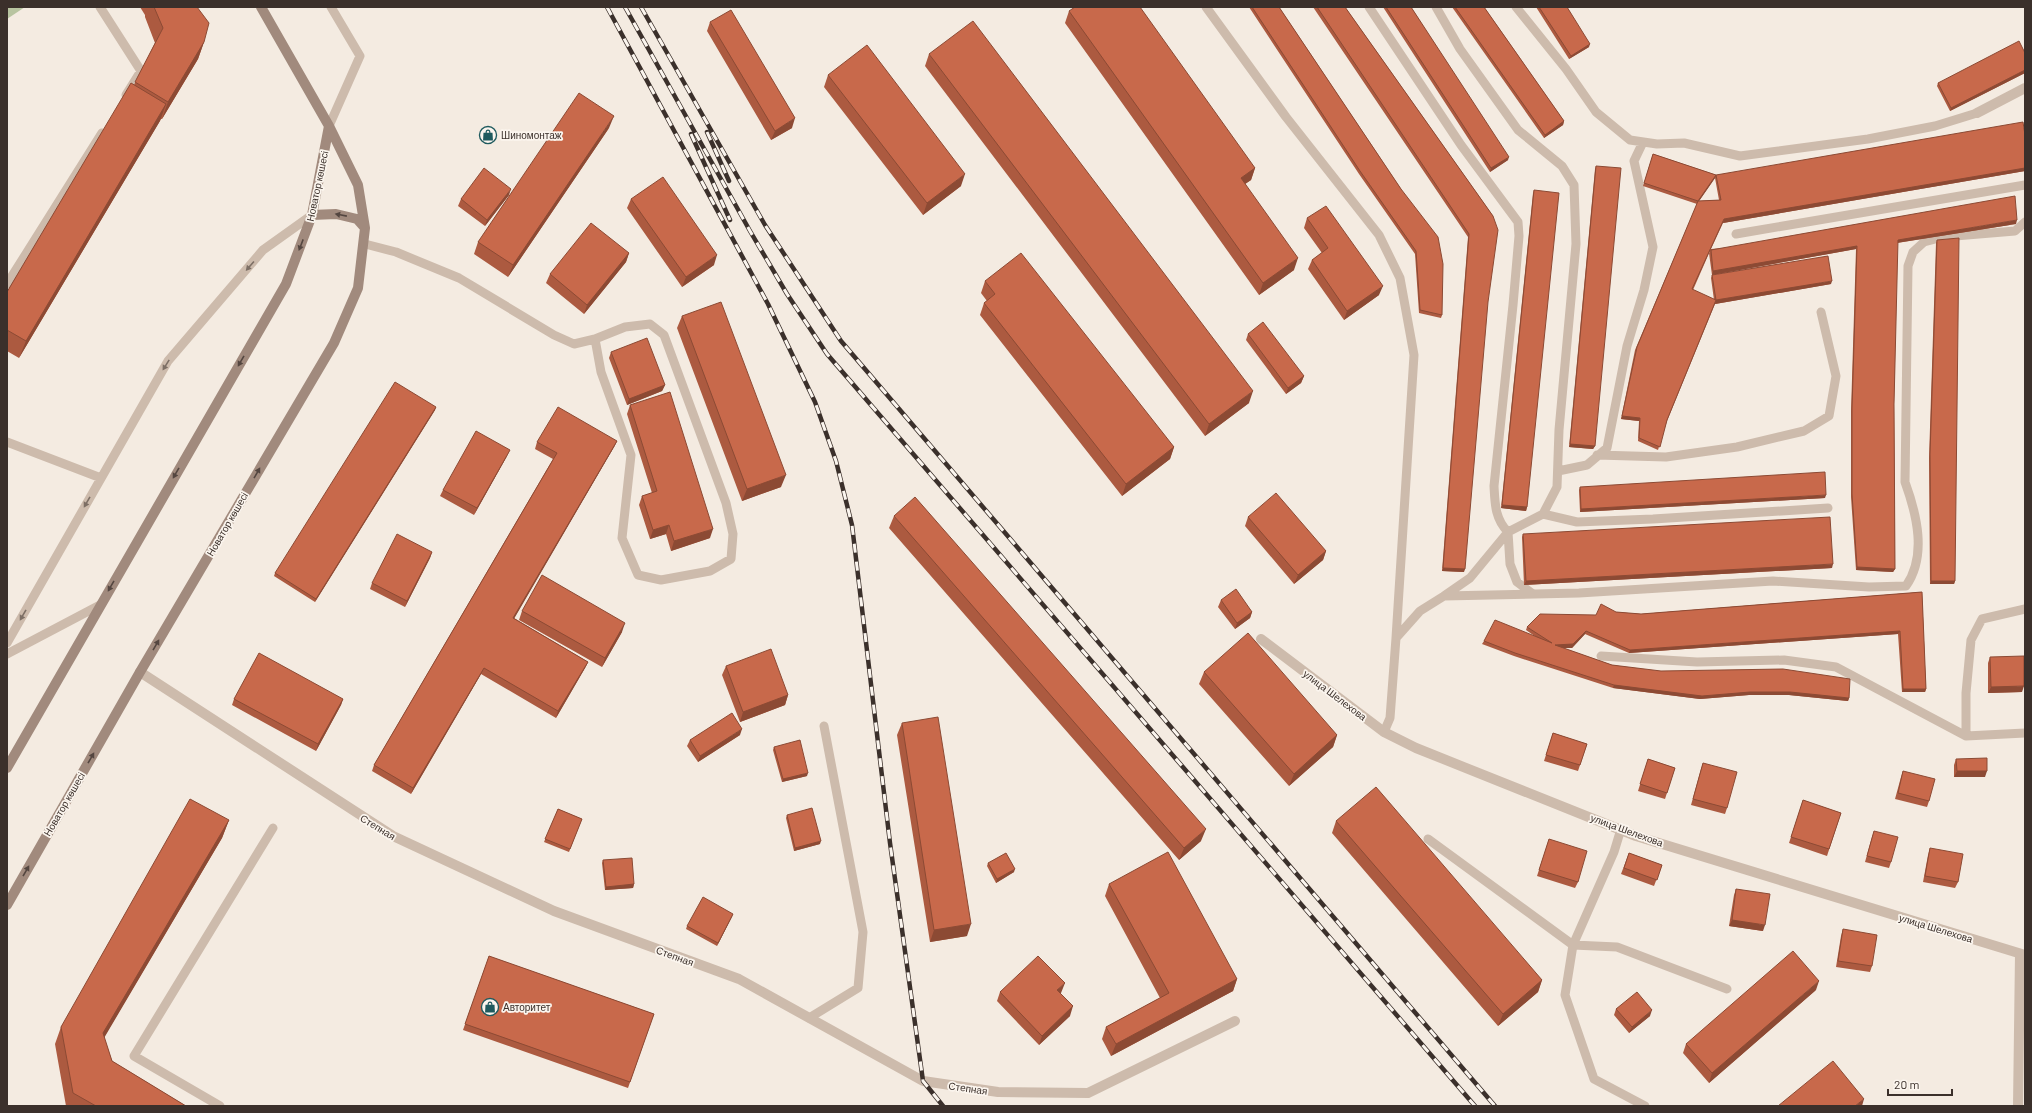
<svg xmlns="http://www.w3.org/2000/svg" width="2032" height="1113" font-family="Barlow,sans-serif">
<style>
.green{fill:#b8c4a0}
.lines{fill:none;stroke-linecap:round;stroke-linejoin:round}
.lane{stroke:#cdbbac;stroke-width:9}
.street{stroke:#cdbbac;stroke-width:10}
.secondary{stroke:#a18a7d;stroke-width:10}
.rail-casing{stroke:#3b302b;stroke-width:4.5}
.rail{stroke:#fbf5ee;stroke-width:3;stroke-dasharray:9;stroke-linecap:butt}
.wall{fill:#ac5a40;fill-rule:evenodd}
.shaded-wall{fill:#8c4a34}
.building{fill:#c8694b;stroke:#8c4a34}
.oneway{fill:#544640}
.oneway2{fill:#7d6f65}
.labels{text-anchor:middle;dominant-baseline:central;stroke-width:3.5;stroke-linejoin:round;paint-order:stroke}
.poi-label{font-size:10px;fill:#3b302b;stroke:#fbf5ee;text-anchor:start}
.street-label{font-size:10px;fill:#3b302b;stroke:#fbf5ee}
</style>
<rect width="100%" height="100%" fill="#f4ebe1"/>
<path class="green" d="M7,7H25L7,19Z"/>
<g class="lines">
<path class="lane" d="M100,7L141,71L126,95
M1206,7L1286,117L1379,235L1400,278L1414,355L1396,638
M1369,7L1461,145L1518,222L1519,236L1513,305L1494,486C1495,504 1495,519 1508,532L1510,564L1517,582L1533,594
M1436,7L1460,49L1518,130L1562,166L1574,185L1576,244L1559,430L1557,487L1543,514L1508,532L1470,578L1444,596
M1516,7L1566,69L1596,112L1630,140L1657,144L1684,143L1740,156L1868,139L1935,126L1977,113
M329,126L360,56L331,7
M1736,234L2025,185
M365,244L396,252L459,278L554,335L574,344L595,339L625,327L650,324L664,335L726,503L733,534L731,559L710,571L661,580L638,575L622,538L631,455L601,372L595,339
M7,284L102,133
M7,442L101,478
M1597,455L1666,457L1737,447L1804,431L1829,416L1836,376L1821,312
M1558,471L1587,465L1607,448L1627,346L1644,290L1653,247L1634,161L1643,142
M1543,514L1577,522L1653,519L1828,508
M2025,609L1982,619L1971,640L1966,693V736L2025,733
M7,643L168,361L263,250L312,215
M7,654L100,605
M1601,656L1697,662L1784,660L1836,667L1966,736
M1384,732L1390,718L1396,638L1420,611L1444,596L1579,593L1773,581L1869,587L1906,586C1927,556 1917,515 1905,482L1908,266L1913,252L1924,242L1943,237L2015,231L2025,222
M1428,839L1573,945L1614,852L1621,829
M809,1018L858,988L863,932L824,726
M220,1106L134,1056L273,828
M1645,1106L1594,1079L1565,995L1573,945L1617,947L1727,989"/>
<path class="street" d="M1977,113L2025,88
M1261,639L1384,732L1416,748L1636,836L2025,955
M140,672L393,836L554,911L739,979L923,1081L998,1092L1088,1093L1235,1021
M2018,1106L2020,954"/>
<path class="secondary" d="M312,215L336,214L357,219L365,228
M7,768L286,284L312,215L329,126
M7,905L140,672L334,343L358,288L365,228L358,185L329,126L261,7"/>
<g class="rail-casing">
<path id="rail" d="M607,7L768,304L815,402L836,461L852,525L890,843L923,1081L943,1106
M625,7L750,231L787,294L827,354L1475,1106
M641,7L765,225L841,341L1495,1106
M707,132L729,181
M691,134L730,220"/>
</g>
<use href="#rail" class="rail"/>
</g>
<path class="wall" d="M140,7H197L204,42L198,59L162,119H161L19,358L7,351V292L134,85L155,43L145,17V15Z
M1249,7H1279L1401,189L1442,315L1441,318L1419,313L1415,254L1359,174Z
M1313,7H1345L1493,216L1464,572L1442,571L1468,237Z
M1383,7H1411L1508,160L1490,172Z
M1452,7H1484L1564,121L1563,125L1544,138Z
M1536,7H1567L1589,47L1569,59Z
M1069,11L1255,168L1251,180L1245,184L1294,270L1259,295L1065,23Z
M710,22L792,128L771,140L707,31Z
M2025,53V73L1950,111L1937,86L1938,83Z
M929,54L1249,403L1205,436L925,66Z
M828,75L961,186L923,215L824,87Z
M609,128L508,277L474,254L478,242Z
M2025,135V171L1723,223L1711,249L2016,224L1897,243L1894,404L1895,569L1893,572L1856,570L1851,497V411L1856,249L1712,275L1709,253L1710,251L1693,290L1714,300L1711,278L1712,275L1831,284L1715,304L1667,421L1658,450L1638,441L1639,421L1621,419L1635,350L1697,204L1643,186L1653,154L1716,175ZM1715,178L1719,200L1699,201Z
M1596,166L1595,446L1593,449L1569,447L1595,169Z
M1534,190L1527,507L1526,511L1501,508L1533,193Z
M509,195L485,226L458,206L461,199Z
M631,199L714,265L682,287L627,208Z
M1307,218L1379,295L1344,320L1308,269L1312,260L1322,253L1304,228Z
M1937,240L1955,581L1954,584H1930L1929,458L1936,243Z
M629,253L626,262L584,314L546,283L550,274Z
M985,281L1174,447L1170,459L1122,496L980,315L984,303L987,301L981,293Z
M682,316L781,487L742,501L677,328Z
M1248,334L1304,376L1301,383L1286,394L1246,340Z
M611,352L665,385L662,391L627,405L609,358Z
M630,405L710,538L671,551L666,534L650,539L639,505L642,496L652,493L627,414Z
M436,407L435,410L315,602L274,576L275,573Z
M617,441L614,447L514,618L588,662L585,668L556,718L481,674L411,794L372,771L374,765L553,459L535,449L537,442Z
M507,456L474,515L440,496L443,490Z
M1580,487L1825,498L1580,512L1579,490Z
M894,516L1201,841L1179,860L889,528Z
M1248,517L1326,551L1323,560L1294,584L1245,526Z
M1523,534L1832,568L1524,585L1522,537Z
M432,552L430,558L405,607L370,589L372,583Z
M1922,592L1926,689L1925,692H1902L1898,634L1629,653L1585,634L1572,648H1563L1612,665L1849,698L1848,701L1789,695H1749L1700,699L1613,688L1514,656L1482,644L1484,641L1536,637L1526,630L1527,627L1616,612L1641,614Z
M1221,600L1252,612L1250,618L1235,629L1218,607Z
M522,611L622,632L602,667L519,620Z
M1990,657L2022,692L1988,693V663Z
M726,666L788,695L785,705L740,722L722,675Z
M1204,672L1337,735L1333,747L1289,786L1199,684Z
M234,699H343L341,705L316,751L232,705Z
M902,723L967,936L930,942L897,735Z
M1553,733L1587,744L1578,771L1544,761Z
M740,735L698,762L687,746L690,740Z
M774,747L807,776L782,782L773,750Z
M1648,759L1675,768L1665,799L1638,791Z
M1956,759L1985,777H1954V765Z
M1703,763L1727,808L1725,814L1691,805L1701,769Z
M1903,771L1929,801L1927,807L1895,799L1901,777Z
M1803,800L1841,813L1827,856L1789,843Z
M558,809L582,819L569,852L544,842Z
M787,815L820,844L794,851L786,818Z
M229,820L222,838L104,1037L112,1061L186,1106H66L55,1044L61,1027Z
M1336,821L1542,980L1538,992L1498,1026L1332,833Z
M1874,831L1891,862L1889,868L1865,862L1872,837Z
M1549,839L1578,882L1575,888L1537,876Z
M1930,848L1958,882L1955,888L1923,882L1928,855Z
M1629,853L1662,865L1654,886L1621,874Z
M603,860L634,884L633,888L605,890L602,863Z
M988,863L1014,872L996,883L987,866Z
M1109,884L1237,979L1233,991L1111,1056L1102,1039L1106,1027L1160,998L1105,896Z
M1736,889L1763,931L1729,926L1734,895Z
M733,914L717,946L686,929L687,926Z
M1843,929L1872,966L1870,972L1836,967L1841,936Z
M489,956L654,1014L628,1088L463,1030Z
M1816,990L1709,1083L1683,1053L1686,1044Z
M1000,992L1061,993H1060L1070,1016L1039,1045L997,1001Z
M1616,1009L1650,1016L1629,1033L1614,1015Z"/>
<path class="shaded-wall" d="M204,42L198,59L162,119L168,102Z
M1590,44L1589,47L1569,59L1571,56Z
M2025,70V73L1950,111L1951,108Z
M166,104L160,121L19,358L26,341Z
M614,116L609,128L508,277L513,265Z
M795,118L792,128L771,140L775,131Z
M1564,121L1563,125L1544,138L1545,135Z
M1509,157L1508,160L1490,172L1491,168Z
M1255,168L1251,180L1236,190L1241,178Z
M2025,168V171L1723,223L1724,219Z
M965,174L961,186L923,215L927,203Z
M1716,175L1715,178L1697,204L1698,201Z
M511,189L509,195L485,226L487,220Z
M2017,220L2016,224L1896,243L1898,240Z
M1857,246L1856,249L1712,275L1713,271Z
M629,253L626,262L584,314L587,305Z
M717,255L714,265L682,287L686,277Z
M1298,258L1294,270L1259,295L1263,283Z
M1832,281L1831,284L1715,304L1716,300Z
M1383,286L1379,295L1344,320L1347,311Z
M1304,376L1301,383L1286,394L1288,388Z
M665,385L662,391L627,405L629,399Z
M1253,391L1249,403L1205,436L1209,424Z
M436,407L435,410L315,602L316,599Z
M1622,416L1640,418L1639,421L1621,419Z
M617,441L614,447L511,624L513,618Z
M1570,444L1595,446L1593,449L1569,447Z
M1174,447L1170,459L1122,496L1126,484Z
M510,450L507,456L474,515L477,508Z
M786,475L781,487L742,501L747,489Z
M1826,495L1825,498L1580,512L1581,509Z
M1502,505L1527,507L1526,511L1501,508Z
M669,525L666,534L650,539L653,530Z
M713,529L710,538L671,551L674,541Z
M1326,551L1323,560L1294,584L1298,575Z
M432,552L430,558L405,607L407,601Z
M1833,564L1832,568L1524,585L1526,581Z
M1857,567L1895,569L1893,572L1856,570Z
M1443,568L1465,569L1464,572L1442,571Z
M1931,581H1955L1954,584H1930Z
M1252,612L1250,618L1235,629L1237,623Z
M625,623L622,632L602,667L605,658Z
M1586,631L1585,634L1572,648H1554L1555,645Z
M1900,631L1898,634L1629,653L1630,650Z
M588,662L585,668L556,718L558,711Z
M484,668L481,674L411,794L413,788Z
M1614,685L1750,692H1790L1849,698L1848,701L1789,695H1749L1700,699L1613,688Z
M2024,686L2022,692L1988,693L1991,687Z
M1903,689H1926L1925,692H1902Z
M788,695L785,705L740,722L743,712Z
M343,699L341,705L316,751L318,744Z
M742,729L740,735L698,762L700,756Z
M1337,735L1333,747L1289,786L1294,774Z
M1957,771H1987L1985,777H1954Z
M808,773L807,776L782,782L783,779Z
M229,820L222,838L97,1050L103,1033Z
M1206,829L1201,841L1179,860L1184,848Z
M821,841L820,844L794,851L795,848Z
M1015,869L1014,872L996,883L997,879Z
M634,884L633,888L605,890L606,887Z
M733,914L732,917L717,946L718,943Z
M1732,920L1765,925L1763,931L1729,926Z
M971,924L967,936L930,942L934,930Z
M1237,979L1233,991L1111,1056L1116,1044Z
M1542,980L1538,992L1498,1026L1503,1014Z
M1819,981L1816,990L1709,1083L1712,1073Z
M1065,983L1061,993L1054,999L1057,990Z
M1073,1006L1070,1016L1039,1045L1042,1036Z
M1652,1010L1650,1016L1629,1033L1632,1027Z
M1864,1099L1862,1106H1855Z"/>
<path class="building" d="M154,7H197L209,23L204,42L168,102L135,82L163,28Z
M1075,7H1140L1255,168L1241,178L1298,258L1263,283L1069,11Z
M1252,7H1279L1401,189L1438,237L1443,264L1442,315L1420,310L1416,251L1360,171Z
M1317,7H1345L1493,216L1498,230L1488,302L1465,569L1443,568L1469,234Z
M1386,7H1411L1509,157L1491,168Z
M1455,7H1484L1564,121L1545,135Z
M1539,7H1567L1590,44L1571,56Z
M731,10L795,118L775,131L710,22Z
M973,21L1253,391L1209,424L929,54Z
M2019,41L2025,53V70L1951,108L1938,83Z
M867,45L965,174L927,203L828,75Z
M131,83L166,104L26,341L7,330V292Z
M579,93L614,116L513,265L478,242Z
M2023,122L2025,135V168L1724,219L1692,289L1716,300L1667,420L1660,447L1639,438L1640,418L1622,416L1637,347L1698,201L1721,200L1716,175Z
M1653,154L1716,175L1698,201L1644,183Z
M1596,166L1621,168L1595,446L1570,444Z
M484,168L511,189L487,220L461,199Z
M663,177L717,255L686,277L631,199Z
M1534,190L1559,193L1527,507L1502,505Z
M2015,196L2017,220L1898,240L1894,404L1895,569L1857,567L1852,494V408L1857,246L1713,271L1711,250Z
M1326,206L1383,286L1347,311L1312,260L1328,248L1307,218Z
M591,223L629,253L587,305L550,274Z
M1959,238L1955,581H1931L1930,454L1937,240Z
M1021,253L1174,447L1126,484L984,303L995,294L985,281Z
M1828,256L1832,281L1716,300L1712,275Z
M721,302L786,475L747,489L682,316Z
M1263,322L1304,376L1288,388L1248,334Z
M647,338L665,385L629,399L611,352Z
M395,382L436,407L316,599L275,573Z
M670,392L713,529L674,541L669,525L653,530L642,496L657,491L630,405Z
M558,407L617,441L513,618L588,662L558,711L484,668L413,788L374,765L557,453L537,442Z
M476,431L510,450L477,508L443,490Z
M1825,472L1826,495L1581,509L1580,487Z
M1276,493L1326,551L1298,575L1248,517Z
M915,497L1206,829L1184,848L894,516Z
M1830,517L1833,564L1526,581L1523,534Z
M397,534L432,552L407,601L372,583Z
M542,575L625,623L605,658L522,611Z
M1236,589L1252,612L1237,623L1221,600Z
M1922,592L1926,689H1903L1900,631L1630,650L1586,631L1573,644L1555,645L1612,665L1661,671L1783,669L1850,679L1849,698L1790,692H1750L1702,696L1614,685L1515,653L1484,641L1495,620L1552,643L1527,627L1540,614L1596,615L1601,604L1616,612L1641,614Z
M1248,633L1337,735L1294,774L1204,672Z
M771,649L788,695L743,712L726,666Z
M259,653L343,699L318,744L234,699Z
M2024,656V686L1991,687L1990,657Z
M732,713L742,729L700,756L690,740Z
M938,717L971,924L934,930L902,723Z
M1553,733L1587,744L1580,765L1546,755Z
M800,740L808,773L783,779L774,747Z
M1987,758V771H1957L1956,759Z
M1648,759L1675,768L1667,793L1640,784Z
M1703,763L1737,772L1727,808L1693,799Z
M1903,771L1935,779L1929,801L1898,793Z
M1376,787L1542,980L1503,1014L1336,821Z
M190,799L229,820L103,1033L112,1061L186,1106H96L73,1093L61,1027Z
M1803,800L1841,813L1829,849L1791,837Z
M812,808L821,841L795,848L787,815Z
M558,809L582,819L570,849L545,839Z
M1874,831L1898,837L1891,862L1867,856Z
M1549,839L1587,851L1578,882L1539,870Z
M1930,848L1963,854L1958,882L1925,876Z
M1168,852L1237,979L1116,1044L1106,1027L1169,993L1109,884Z
M1006,853L1015,869L997,879L988,863Z
M1629,853L1662,865L1657,880L1624,868Z
M632,858L634,884L606,887L603,860Z
M1736,889L1770,894L1765,925L1732,920Z
M703,897L733,914L718,943L687,926Z
M1843,929L1877,935L1872,966L1838,961Z
M1793,951L1819,981L1712,1073L1686,1044Z
M489,956L654,1014L630,1082L465,1024Z
M1038,956L1065,983L1057,990L1073,1006L1042,1036L1000,992Z
M1637,992L1652,1010L1632,1027L1616,1009Z
M1833,1061L1864,1099L1855,1106H1778Z"/>
<defs><path id="oneway-solid" d="M-6-.8H1V-3.2L6.5 0L1 3.2V.8H-6Z"/></defs>
<g class="oneway">
<use href="#oneway-solid" transform="translate(341 215) rotate(-169)"/>
<use href="#oneway-solid" transform="translate(301 245) rotate(111)"/>
<use href="#oneway-solid" transform="translate(241 361) rotate(120)"/>
<use href="#oneway-solid" transform="translate(176 473) rotate(120)"/>
<use href="#oneway-solid" transform="translate(257 473) rotate(-60)"/>
<use href="#oneway-solid" transform="translate(111 586) rotate(120)"/>
<use href="#oneway-solid" transform="translate(156 645) rotate(-60)"/>
<use href="#oneway-solid" transform="translate(91 758) rotate(-60)"/>
<use href="#oneway-solid" transform="translate(26 871) rotate(-60)"/>
</g>
<g class="oneway2">
<use href="#oneway-solid" transform="translate(250 266) rotate(131)"/>
<use href="#oneway-solid" transform="translate(166 365) rotate(122)"/>
<use href="#oneway-solid" transform="translate(87 502) rotate(120)"/>
<use href="#oneway-solid" transform="translate(23 615) rotate(120)"/>
</g>
<defs>
<g id="shop-ring" transform="scale(0.9)"><circle r="9.5" fill="#fbf5ee" stroke="#1f5a5e" stroke-width="1.5"/><path d="M-5-2.5h2.3a2.7 3.5 0 0 1 5.4 0H5L5.5 6h-11ZM-1.5-2.5h3a1.5 2.3 0 0 0-3 0Z" fill="#1f5a5e"/></g>
</defs>
<g fill-rule="evenodd">
<use href="#shop-ring" x="488" y="135"/>
<use href="#shop-ring" x="490" y="1007"/>
</g>
<g class="labels">
<g class="poi-label">
<text x="501" y="135">Шиномонтаж</text>
<text x="503" y="1007">Авторитет</text>
</g>
<g class="street-label">
<text transform="translate(317 186) rotate(-78)">Новатор көшесі</text>
<text transform="translate(227 524) rotate(-60)">Новатор көшесі</text>
<text transform="translate(1335 695) rotate(37)">улица Шелехова</text>
<text transform="translate(64 804) rotate(-60)">Новатор көшесі</text>
<text transform="translate(378 827) rotate(31)">Степная</text>
<text transform="translate(1627 830) rotate(20)">улица Шелехова</text>
<text transform="translate(1936 928) rotate(17)">улица Шелехова</text>
<text transform="translate(675 956) rotate(20)">Степная</text>
<text transform="translate(968 1088) rotate(8)">Степная</text>
</g>
</g>
<rect width="2032" height="1113" fill="none" stroke="#3b302b" stroke-width="16"/>
<path d="M1888 1089v6h64v-6" fill="none" stroke="#3b302b" stroke-width="2"/>
<text x="1894" y="1089" font-size="12" fill="#3b302b" stroke="#fbf5ee" stroke-width="3" paint-order="stroke">20 m</text>
</svg>
